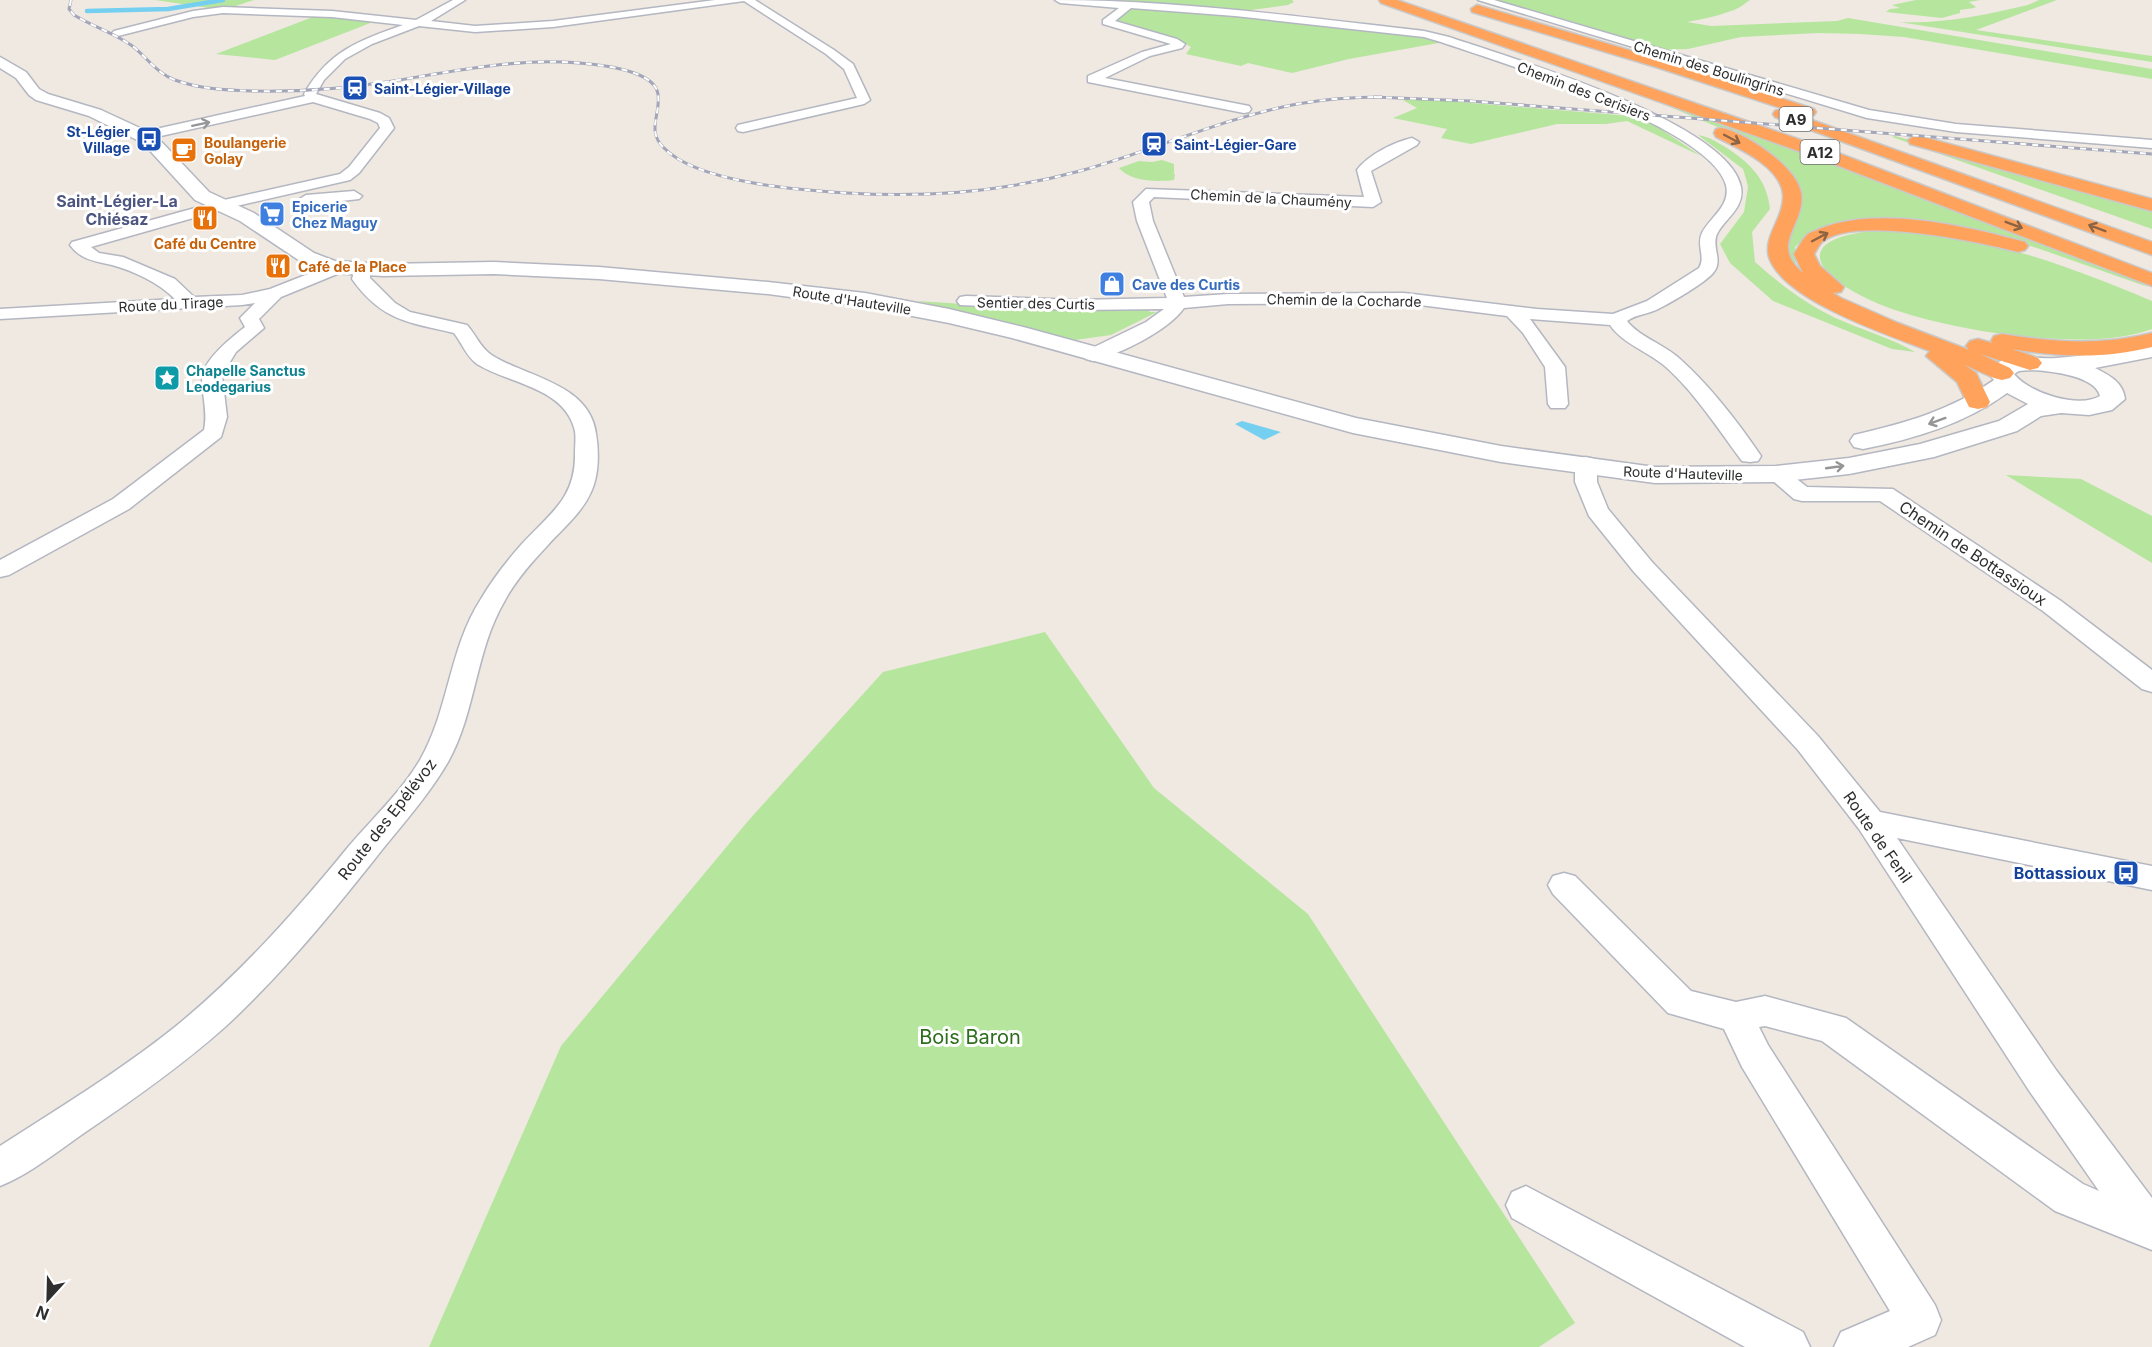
<svg xmlns="http://www.w3.org/2000/svg" width="2152" height="1347" font-family="Inter,sans-serif">
<style>
.green{fill:#b6e59e}
.water{fill:#75cff0}
.lines{fill:none;stroke-linecap:round;stroke-linejoin:round}
.stream{stroke:#75cff0;stroke-width:4.5}
.street-casing{stroke:#b4b7c1;stroke-width:3}
.secondary-casing{stroke:#b4b7c1;stroke-width:3}
.highway-casing{stroke:#c9c9c9;stroke-width:3}
.street{fill:#fff;fill-rule:evenodd}
.secondary{fill:#fff;fill-rule:evenodd}
.highway{fill:#ffa35c;fill-rule:evenodd}
.rail-casing{stroke:#a3a6b8;stroke-width:3}
.rail{stroke:#fff;stroke-width:2;stroke-dasharray:6;stroke-linecap:butt}
.oneway{stroke:#969696}
.oneway2{stroke:#8c6343}
.labels{text-anchor:middle;dominant-baseline:central;stroke-width:6;stroke-linejoin:round;paint-order:stroke}
.far-street-label{font-size:14px;fill:#2e2e2e;stroke:#fff}
.far-transit-label{font-size:14px;font-weight:bold;fill:#164399;stroke:#fff;text-anchor:start}
.far-food-label{font-size:14px;font-weight:bold;fill:#c56008;stroke:#fff;text-anchor:start}
.far-shop-label{font-size:14px;font-weight:bold;fill:#366cbe;stroke:#fff;text-anchor:start}
.far-culture-label{font-size:14px;font-weight:bold;fill:#0d838f;stroke:#fff;text-anchor:start}
.shield{fill:#fff;stroke:#6d6d6d;stroke-width:1.5}
.shield-label{font-size:15px;font-weight:bold;fill:#2e2e2e}
.far-quarter-label{font-size:16px;font-weight:bold;fill:#4d5680;stroke:#fff}
.street-label{font-size:16px;fill:#2e2e2e;stroke:#fff}
.transit-label{font-size:16px;font-weight:bold;fill:#164399;stroke:#fff;text-anchor:end}
.near-park-label{font-size:20px;fill:#2c6e1b;stroke:#fff}
</style>
<rect width="100%" height="100%" fill="#efe9e1"/>
<path class="green" d="M155,0H254L223,10Z
M1078,0H1292L1294,2L1288,5L1236,12Z
M1492,0H1750C1745,3 1740,8 1734,10C1718,16 1703,19 1687,22L1711,26L1837,21L1848,18L2152,69V79L1904,37L1860,34L1818,33L1741,37L1688,49L1660,50Z
M1916,0H1980L1969,2L1976,7L1974,8L1960,10V13L1942,18L1886,12L1890,9L1900,8L1892,5Z
M2039,0H2057L1976,30L2152,56V62L1899,22C1944,24 1985,15 2028,5Z
M1135,7L1237,15L1417,35L1444,42L1349,59L1292,73L1248,63L1241,66L1186,54L1191,47L1179,40L1113,22Z
M318,15L378,20L275,60L216,54Z
M1649,98L1759,134L2129,277L2148,287L2037,248L2003,238L1926,225L1809,234L1795,247L1796,266L1787,259L1786,250L1798,188L1720,128Z
M1403,100H1436L1643,117L1701,156L1627,121L1606,124H1557L1471,144L1441,138L1447,129L1393,118L1417,108Z
M1698,135C1706,136 1712,139 1720,144C1746,159 1767,177 1770,209L1752,232L1755,262C1782,286 1811,308 1845,322C1868,332 1893,339 1915,352L1892,349L1773,301L1730,263L1720,244L1744,212L1748,187L1746,179L1743,169Z
M1895,136L2152,207V229L1892,137Z
M1162,160L1174,164V173H1172L1175,174L1174,180C1157,182 1131,182 1119,168L1139,161L1152,162Z
M1884,230C1978,232 2066,265 2152,301V329C2088,354 1942,330 1879,304C1809,274 1790,236 1884,230Z
M917,301L964,304L1146,306L1150,312H1157L1111,335L1075,340Z
M2006,475L2081,479L2152,516V563Z
M1045,632L1154,788L1308,914L1575,1323L1539,1347H429L561,1046L748,821L883,672Z"/>
<path class="water" d="M1242,421L1281,432L1264,440L1235,424Z"/>
<g class="lines">
<path class="stream" d="M87,11L168,9L223,0"/>
<g class="street-casing">
<path id="street" d="M453,0H465L431,21L475,26L553,21L715,0H755L834,50L853,64L870,100L864,104L743,132L738,131L736,128L738,125L857,98L844,69L826,54L744,1L553,27L475,32L419,26L372,44L345,59L324,80L316,94L380,113L389,118L394,128L359,173L350,180L232,207L91,247L99,253L123,257L175,279L194,297L242,295L270,289L336,263L342,264L344,268L342,272L281,297L259,319L264,328L236,352L222,375L227,417L221,437L129,509L9,575L0,577V560L113,499L204,430C208,412 202,396 202,378C203,360 232,337 245,327L240,318L255,303L242,305L0,319V309L175,299C159,283 134,271 112,265C95,261 81,260 70,245L72,242L224,200L340,174L349,167L380,128L378,123L370,119L313,102L143,140L138,139L136,136L138,133L305,96L304,94C329,51 358,41 403,25L332,17L223,13L193,17L118,36L112,33L114,31L193,11L223,7L332,11L416,20Z
M1055,0C1178,0 1301,17 1424,31L1449,37C1508,57 1729,122 1741,187C1745,208 1725,218 1717,234C1711,248 1724,260 1713,273C1706,282 1672,302 1660,308C1650,314 1636,314 1627,321C1638,336 1665,345 1680,359C1710,386 1738,422 1761,456L1758,461L1750,462L1742,461C1718,429 1696,394 1666,367C1649,352 1623,344 1610,325L1530,319L1565,367L1568,404L1565,408H1551L1548,404L1545,367L1523,333L1507,316L1404,303L1228,304L1184,308C1168,331 1120,354 1093,361L1086,359L1083,355L1086,351L1146,322L1164,309L1077,310L960,305L957,301L960,297L966,296L1077,300L1167,298L1137,221L1133,202L1146,189L1364,197L1357,170C1368,155 1394,142 1412,138L1419,142L1417,145L1371,171L1381,202L1373,207L1154,197L1149,202L1153,221L1184,297L1228,294L1404,293L1537,309L1613,314L1647,301L1699,268C1706,257 1696,245 1702,233C1710,217 1731,206 1726,185C1710,126 1499,62 1441,42L1424,37L1235,16L1131,8L1115,21L1177,39L1185,44L1182,48L1150,56L1105,78L1249,106L1251,109L1249,112L1244,113L1088,82V76L1142,52L1171,44L1103,24V20L1119,8L1060,3Z
M1478,0H1494L1869,110L1956,124L2152,140V148L1956,132L1867,118Z
M354,191L362,196L359,199L306,205L298,200L306,195Z
M362,264L368,265L370,269V278L395,303L410,312L467,325C476,335 481,349 493,356C527,377 590,384 596,434C599,452 599,475 591,492C582,513 562,529 547,546C531,563 515,581 504,602C475,652 476,712 448,762C427,798 399,828 374,860C327,919 280,976 225,1027C181,1066 133,1100 84,1133C58,1151 30,1174 0,1186V1146C59,1108 120,1071 175,1027C240,974 296,911 349,846C373,818 401,792 420,760C449,710 449,648 481,599C492,580 506,562 521,545C549,514 576,499 575,453C575,446 576,438 575,431C565,387 509,384 477,364C466,356 462,343 454,333C408,322 382,321 352,279L356,265Z
M1586,457L1594,459L1597,464V482L1608,509L1652,562L1818,736L1880,812L2152,866V890L1897,838L2056,1070L2152,1198V1250L2055,1211L1822,1041L1765,1026L1759,1027L1768,1045L1935,1305L1941,1320L1935,1335L1908,1347H1834L1841,1332L1890,1311L1742,1067L1724,1029L1668,1013L1553,894L1548,885L1553,876L1564,873L1575,876L1691,991L1736,1002L1765,996L1846,1018L2083,1184L2099,1191L2030,1092L1859,829L1798,750L1634,572L1589,516L1575,482V464L1578,459Z
M1776,467L1784,469L1807,487L1893,489L2061,601L2152,670V692L2142,689L2043,611L1880,501H1802L1794,499L1765,474L1768,469Z
M1526,1186L1803,1332L1810,1347H1745L1512,1218L1506,1205L1512,1192Z"/>
</g>
<g class="secondary-casing">
<path id="secondary" d="M0,57L26,72L39,89L48,94L101,110L155,135L209,192L254,213L314,253L335,261L383,264L494,262L599,267L768,282L865,293L949,309L1027,328L1356,418L1501,446L1655,467L1776,466L1849,458L1920,444L1999,421L2028,404L2007,393C1964,424 1914,439 1863,449L1854,447L1850,441L1854,435C1905,423 1950,411 1994,380L1990,375C1992,369 1996,364 2001,361C2019,352 2038,360 2056,358C2088,356 2120,350 2152,343V357L2095,368C2109,375 2123,382 2125,399L2112,410L2089,415L2061,413L2041,416L2017,431L1934,457L1849,474L1776,482L1655,483L1501,462L1353,433L1012,338L949,323L865,307L768,294L599,279L494,274L383,276L332,273L300,261L240,221L195,200L143,143L89,116L36,100L29,95L16,78L0,68ZM2030,370C2048,371 2095,375 2100,396C2079,409 2029,393 2014,374L2019,371Z"/>
</g>
<g class="highway-casing">
<path id="highway" d="M1379,0H1397L1830,150L2152,273V286L1818,158L1381,3Z
M1477,5L1666,61L1814,109L1816,112L1814,115H1802L1656,67L1472,12L1471,9Z
M1781,109L2152,242V255L1775,117L1773,114L1775,111Z
M1722,128C1747,134 1796,166 1801,193C1806,225 1768,244 1803,273L1794,254C1798,248 1802,240 1807,235C1810,232 1816,231 1819,229C1878,205 1966,226 2025,242L2028,246L2025,250L2018,252C1979,242 1854,215 1822,242C1819,245 1816,251 1814,254L1820,266L1844,287L1841,292L1833,293L1841,298L1898,323L1969,350L1966,346L1970,341L1978,339L1992,343L1991,341L1994,336L2002,334C2053,342 2101,346 2152,333V347C2105,359 2059,357 2012,349L2038,358L2042,363L2038,368L2030,370L1980,354L2010,368L2014,373L2010,378L2002,380L1994,378L1965,365L1976,373L1990,402L1987,407L1978,409L1969,407L1957,382L1926,356L1930,351C1889,335 1788,302 1770,260C1765,248 1770,236 1775,225C1779,216 1784,205 1783,194C1780,166 1738,148 1716,137L1714,133L1716,129Z
M1916,135L2152,199V211L1910,144L1908,140Z"/>
</g>
<use href="#street" class="street"/>
<use href="#secondary" class="secondary"/>
<use href="#highway" class="highway"/>
<g class="rail-casing">
<path id="rail" d="M71,0L69,9L74,15C92,26 113,33 131,45C146,56 156,73 175,80C199,89 226,90 252,91C297,92 342,89 386,82C445,73 503,60 563,62C585,63 654,67 658,94C661,114 646,131 664,148C698,183 800,190 847,193C927,198 1003,192 1080,171C1152,151 1223,118 1297,104C1325,99 1354,97 1382,97
M1374,97L1470,101L2152,154"/>
</g>
<use href="#rail" class="rail"/>
</g>
<defs><path id="oneway-shaft" d="M-6 0H5M1.5-3L5.5 0L1.5 3" fill="none" stroke-width="1.6" stroke-linecap="round" stroke-linejoin="round" transform="scale(1.5)"/></defs>
<g class="oneway">
<use href="#oneway-shaft" transform="translate(201 124) rotate(-12)"/>
<use href="#oneway-shaft" transform="translate(1937 421) rotate(160)"/>
<use href="#oneway-shaft" transform="translate(1835 467) rotate(-8)"/>
</g>
<g class="oneway2">
<use href="#oneway-shaft" transform="translate(1732 139) rotate(28)"/>
<use href="#oneway-shaft" transform="translate(2014 225) rotate(21)"/>
<use href="#oneway-shaft" transform="translate(2097 228) rotate(-159)"/>
<use href="#oneway-shaft" transform="translate(1820 237) rotate(-28)"/>
</g>
<defs>
<g id="station-square" transform="scale(1.35)"><rect x="-9" y="-9" width="18" height="18" rx="4" fill="#1a4fb4" stroke="#fff"/><path d="M-3-6H3Q5-6 5-4V2Q5 4 3 4L4.5 6H3L1.5 4h-3L-3 6H-4.5L-3 4Q-5 4-5 2V-4Q-5-6-3-6ZM-3.5-4v3h7v-3ZM-3.5 1v1.5H-2V1ZM2 1v1.5H3.5V1Z" fill="#fff"/></g>
<g id="bus-square" transform="scale(1.35)"><rect x="-9" y="-9" width="18" height="18" rx="4" fill="#1a4fb4" stroke="#fff"/><path d="M-5-6H5V4H4V6H2V4H-2V6H-4V4H-5ZM-3.5-4V0h7V-4ZM-3.5 1.2v1.5H-2V1.2ZM2 1.2v1.5H3.5V1.2Z" fill="#fff"/></g>
<g id="cafe-square" transform="scale(1.35)"><rect x="-9" y="-9" width="18" height="18" rx="4" fill="#e8710a" stroke="#fff"/><path d="M-5.5-4.5H6V0H3Q3 3.5 0 3.5H-2.5Q-5.5 3.5-5.5 0ZM3-3.2v2h1.7v-2ZM-6 4.5H4V6H-6Z" fill="#fff"/></g>
<g id="supermarket-square" transform="scale(1.35)"><rect x="-9" y="-9" width="18" height="18" rx="4" fill="#3f7fe0" stroke="#fff"/><path d="M-6-5.5h2.5l.6 2H6L4.5 2H-2.5L-4.4-4H-6ZM-1.5 3.2a1.3 1.3 0 1 0 .1 0ZM3 3.2a1.3 1.3 0 1 0 .1 0Z" fill="#fff"/></g>
<g id="restaurant-square" transform="scale(1.35)"><rect x="-9" y="-9" width="18" height="18" rx="4" fill="#e8710a" stroke="#fff"/><path d="M-5-6h1v4h1v-4h1v4h1v-4h1v5L-1.5 .5V6h-2V.5L-5-1ZM5-6V6H3V1.5H1.5Q1.5-4 5-6Z" fill="#fff"/></g>
<g id="shop-square" transform="scale(1.35)"><rect x="-9" y="-9" width="18" height="18" rx="4" fill="#3f7fe0" stroke="#fff"/><path d="M-5-2.5h2.3a2.7 3.5 0 0 1 5.4 0H5L5.5 6h-11ZM-1.5-2.5h3a1.5 2.3 0 0 0-3 0Z" fill="#fff"/></g>
<g id="sight-square" transform="scale(1.35)"><rect x="-9" y="-9" width="18" height="18" rx="4" fill="#0f9aa8" stroke="#fff"/><path d="M0-6L1.8-2.2L6-1.7L2.9 1.2L3.7 5.4L0 3.3L-3.7 5.4L-2.9 1.2L-6-1.7L-1.8-2.2Z" fill="#fff"/></g>
</defs>
<g fill-rule="evenodd">
<use href="#station-square" x="355" y="88"/>
<use href="#bus-square" x="149" y="139"/>
<use href="#station-square" x="1154" y="144"/>
<use href="#cafe-square" x="184" y="150"/>
<use href="#supermarket-square" x="272" y="214"/>
<use href="#restaurant-square" x="205" y="218"/>
<use href="#restaurant-square" x="278" y="266"/>
<use href="#shop-square" x="1112" y="284"/>
<use href="#sight-square" x="167" y="378"/>
<use href="#bus-square" x="2126" y="873"/>
</g>
<g class="labels">
<g class="far-street-label">
<text transform="translate(1709 68) rotate(17)">Chemin des Boulingrins</text>
<text transform="translate(1584 91) rotate(21)">Chemin des Cerisiers</text>
<text transform="translate(1271 198) rotate(3)">Chemin de la Chaumény</text>
<text transform="translate(852 300) rotate(9)">Route d'Hauteville</text>
<text transform="translate(1344 300) rotate(1)">Chemin de la Cocharde</text>
<text transform="translate(1036 303) rotate(1)">Sentier des Curtis</text>
<text transform="translate(171 304) rotate(-3)">Route du Tirage</text>
<text transform="translate(1683 473) rotate(2)">Route d'Hauteville</text>
</g>
<g class="far-transit-label">
<text x="374" y="88">Saint-Légier-Village</text>
<text x="130" y="131" text-anchor="end">St-Légier<tspan x="130" dy="16">Village</tspan></text>
<text x="1174" y="144">Saint-Légier-Gare</text>
</g>
<g class="far-food-label">
<text x="204" y="142">Boulangerie<tspan x="204" dy="16">Golay</tspan></text>
<text x="205" y="243" text-anchor="middle">Café du Centre</text>
<text x="298" y="266">Café de la Place</text>
</g>
<g class="far-shop-label">
<text x="292" y="206">Epicerie<tspan x="292" dy="16">Chez Maguy</tspan></text>
<text x="1132" y="284">Cave des Curtis</text>
</g>
<g class="far-culture-label">
<text x="186" y="370">Chapelle Sanctus<tspan x="186" dy="16">Leodegarius</tspan></text>
</g>
<g class="shield">
<rect x="1779.5" y="107" width="33" height="24" rx="4.5"/>
<rect x="1800.5" y="140" width="39" height="24" rx="4.5"/>
</g>
<g class="shield-label">
<text x="1796" y="119">A9</text>
<text x="1820" y="152">A12</text>
</g>
<g class="far-quarter-label">
<text x="117" y="201">Saint-Légier-La<tspan x="117" dy="18">Chiésaz</tspan></text>
</g>
<g class="street-label">
<text transform="translate(1973 553) rotate(34)">Chemin de Bottassioux</text>
<text transform="translate(387 819) rotate(-52)">Route des Epélévoz</text>
<text transform="translate(1878 837) rotate(55)">Route de Fenil</text>
</g>
<g class="transit-label">
<text x="2106" y="873">Bottassioux</text>
</g>
<g class="near-park-label">
<text x="970" y="1037">Bois Baron</text>
</g>
</g>
<g transform="translate(48 1299) rotate(202)" stroke="#ffffff" stroke-width="4.5" paint-order="stroke">
<path d="M0-4.5L10 22L0 15L-10 22Z" fill="#2e2e2e"/>
<text y="-9" font-size="16" font-weight="bold" text-anchor="middle" fill="#2e2e2e">N</text>
</g>
</svg>
